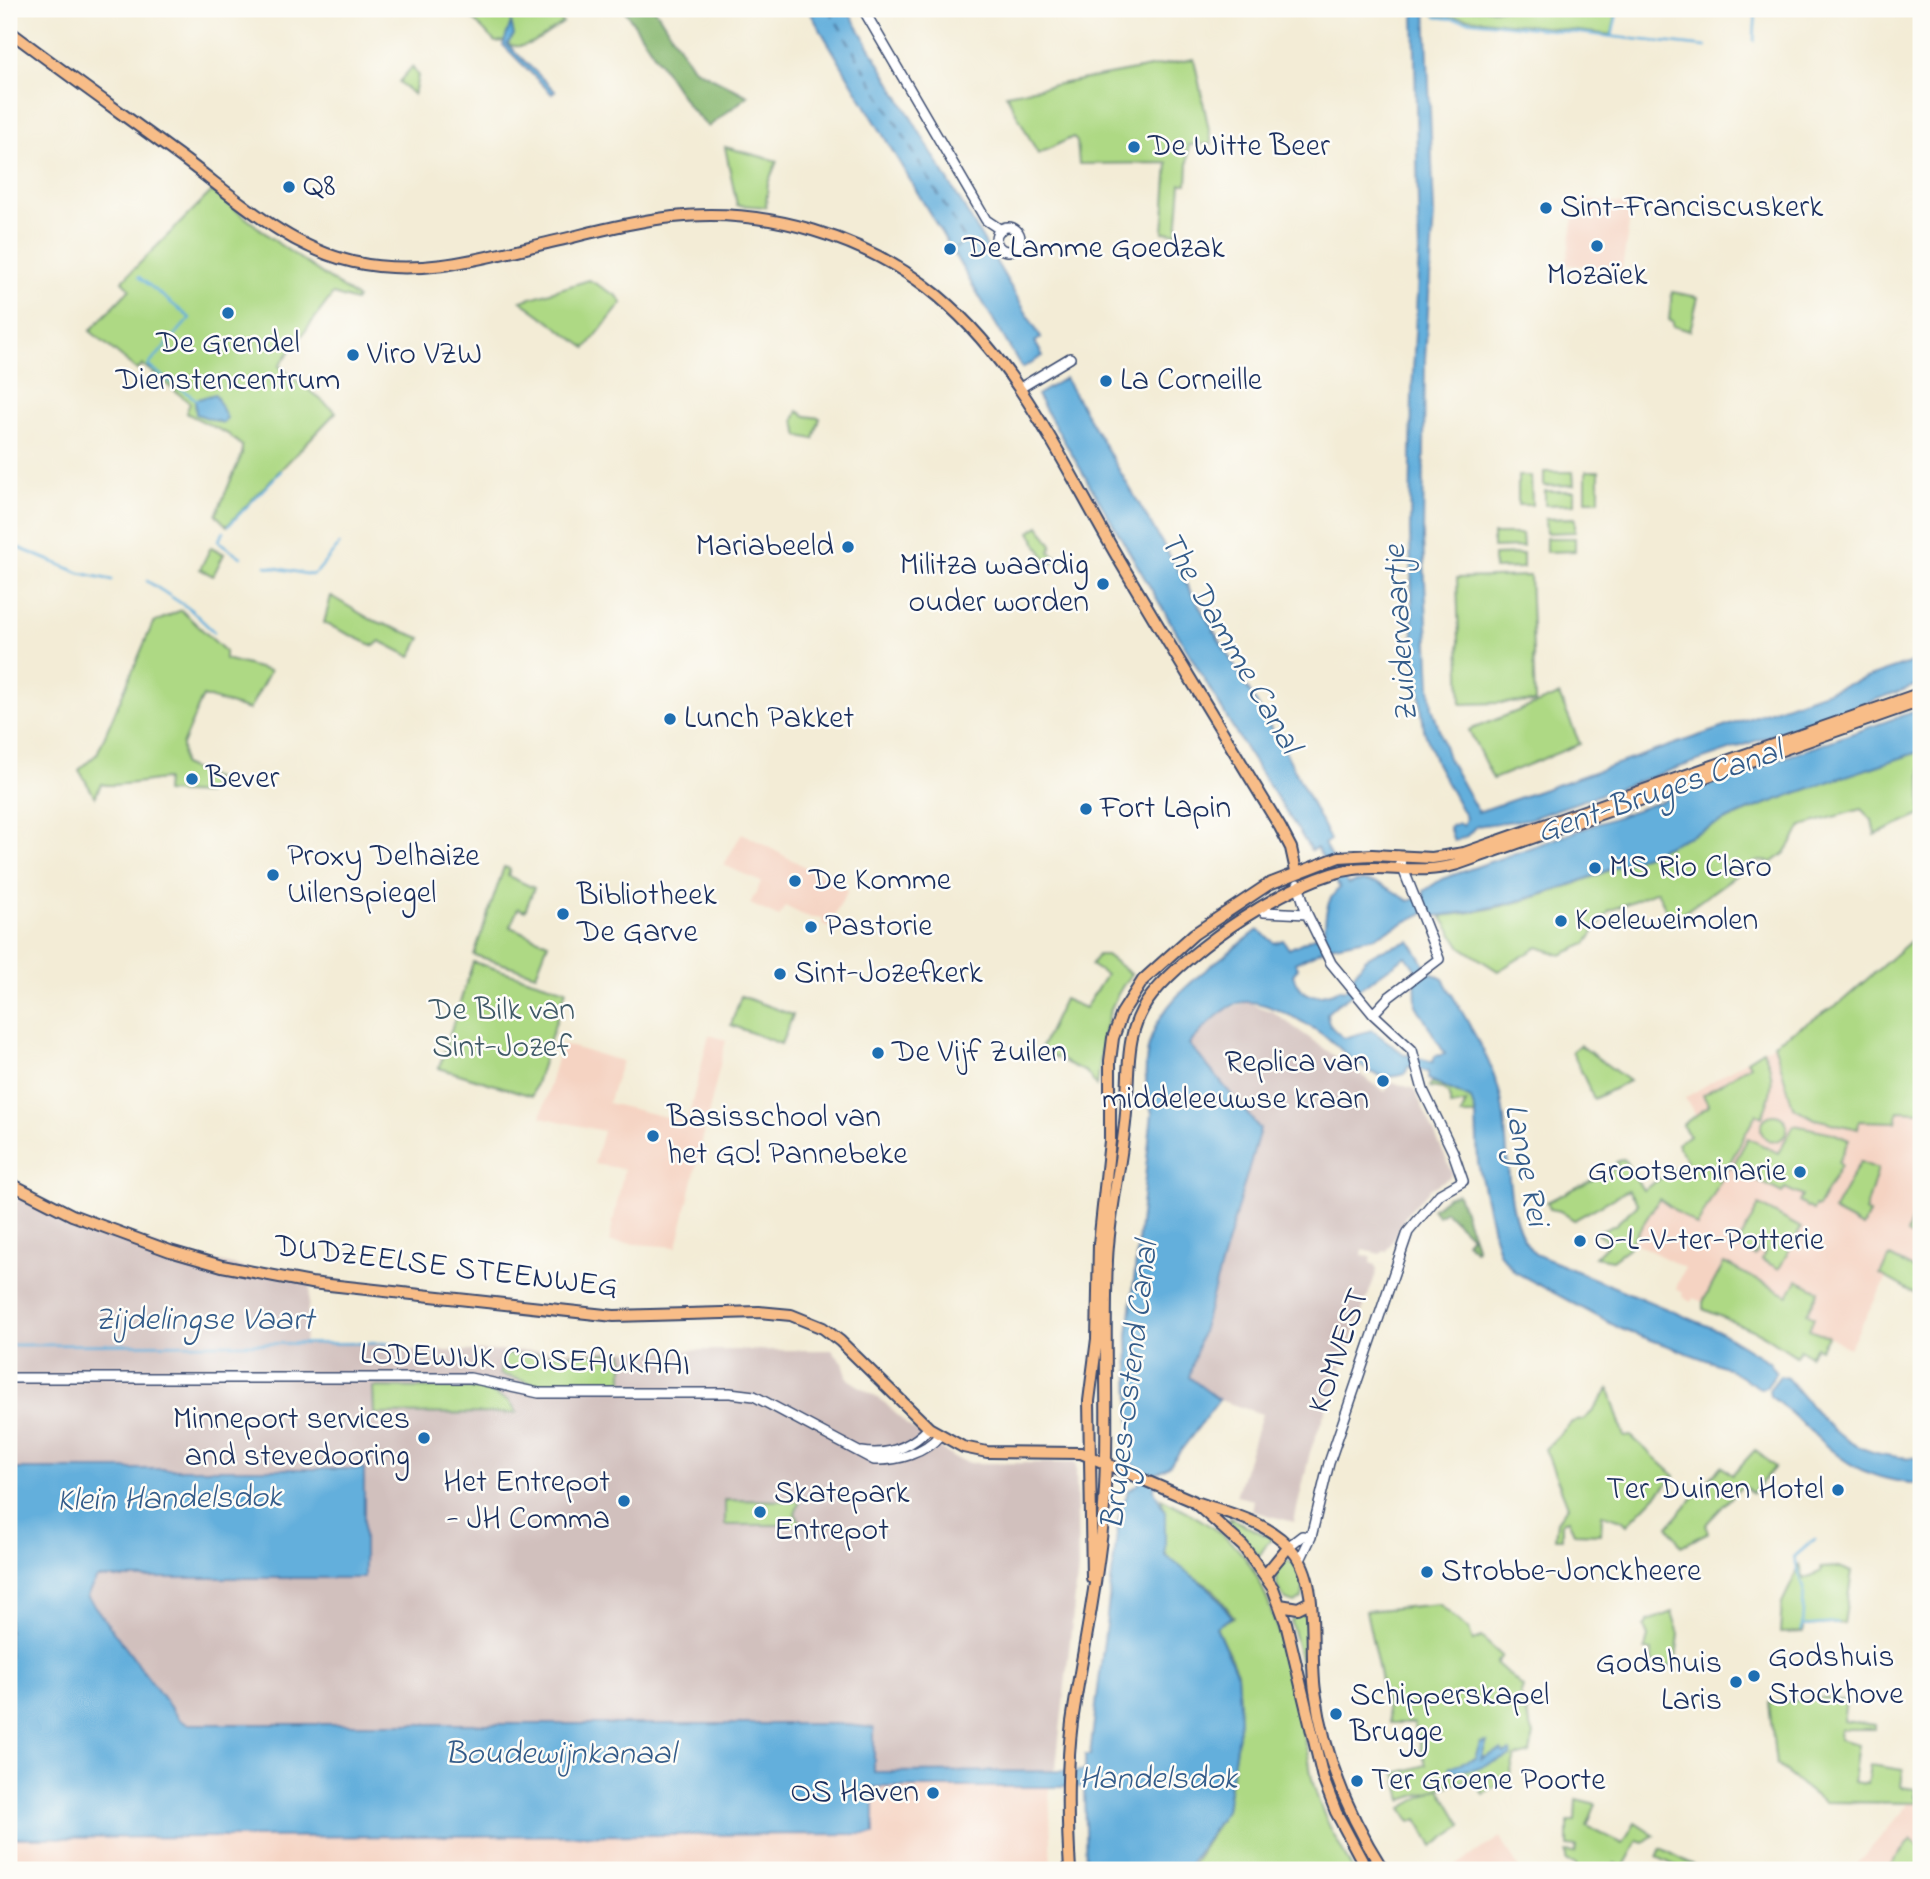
<svg xmlns="http://www.w3.org/2000/svg" width="1930" height="1879" font-family="'Indie Flower',sans-serif">
<style>
.built{fill:#f5d3c2}
.industrial{fill:#d1c0bd}
.green{fill:#aed984;stroke:#648471;stroke-width:2}
.forest{fill:#8ab972;stroke:#527468;stroke-width:2}
.water{fill:#63afdc;stroke:#3f6f9d;stroke-width:2;fill-rule:evenodd}
.lines{fill:none;stroke-linecap:round;stroke-linejoin:round}
.stream{stroke:#63afdc;stroke-width:2.5}
.ferry{stroke:#345c8a;stroke-width:2;stroke-dasharray:9 7;stroke-linecap:butt}
.minor-casing{stroke:#3b4b70;stroke-width:12}
.major-casing{stroke:#3b4b70;stroke-width:14}
.minor{stroke:#fff;stroke-width:9}
.major{stroke:#f8bd88;stroke-width:10}
.poi-dot{fill:#1f6fb2;stroke:#fdfcf7;stroke-width:2.5}
.labels{text-anchor:middle;dominant-baseline:central;stroke-width:5;stroke-linejoin:round;paint-order:stroke}
.poi-label{font-size:32px;fill:#1b2f5e;stroke:#fdfcf7;text-anchor:start}
.park-label{font-size:32px;fill:#405a68;stroke:#fdfcf7}
.street-label{font-size:32px;fill:#1b2f5e;stroke:#fdfcf7}
.water-label{font-size:33px;font-style:italic;fill:#345c8a;stroke:#fdfcf7}
</style>
<rect width="100%" height="100%" fill="#fdfcf7"/>
<filter id="ink" filterUnits="userSpaceOnUse"><feTurbulence type="fractalNoise" baseFrequency=".0143" numOctaves="2"/><feDisplacementMap in="SourceGraphic" scale="14" xChannelSelector="R" yChannelSelector="G"/><feConvolveMatrix kernelMatrix="1 2 1 2 8 2 1 2 1" color-interpolation-filters="sRGB"/></filter>
<filter id="wash" filterUnits="userSpaceOnUse"><feTurbulence type="fractalNoise" baseFrequency=".00686" numOctaves="4" result="noise"/><feDisplacementMap in="SourceGraphic" scale="28" xChannelSelector="R" yChannelSelector="G"/><feGaussianBlur stdDeviation="1.57" result="paint"/><feColorMatrix in="noise" values="0 0 0 0 0 0 0 0 0 0 0 0 0 0 0 0 0 1.4 0 .05"/><feComposite in="paint" operator="in"/></filter>
<g filter="url(#wash)">
<rect width="100%" height="100%" fill="#f3ecd6"/>
<path class="built" d="M1577,199L1632,205L1622,269L1566,265Z
M742,833L848,890L828,928L822,924L823,919L807,917L785,906L779,917L750,904L761,882L724,865Z
M1921,932V1297L1887,1278L1849,1348L1828,1336L1820,1349L1816,1347L1810,1354L1800,1349L1796,1356L1764,1335L1703,1309V1302L1693,1298L1691,1301L1682,1296L1683,1292L1676,1288L1685,1268L1625,1238L1643,1201L1714,1144L1685,1098L1840,1003Z
M709,1035L726,1040L677,1247L609,1242L624,1169L594,1164L603,1131L541,1117L561,1044L622,1061L608,1103L687,1122Z
M874,1787H1049L1052,1870H9V1838L874,1834Z
M1911,1802L1921,1803V1870H1852Z
M1500,1837L1520,1870H1449Z"/>
<path class="industrial" d="M1247,1002L1273,1012L1385,1092L1392,1082L1414,1089L1452,1172L1450,1177L1430,1189L1406,1215L1387,1251L1384,1250L1380,1254L1363,1250L1362,1255L1371,1257L1370,1263L1376,1265L1377,1271L1310,1452L1294,1522L1252,1511L1254,1500L1236,1496L1262,1414L1219,1400L1189,1377L1260,1129L1188,1044L1223,1012Z
M22,1198L100,1235L117,1233L170,1251L311,1283L304,1343H400L399,1351L832,1350L843,1362L848,1379L885,1403L906,1424L954,1458L971,1463H1076L1078,1569L1056,1767L1051,1772H874V1728L837,1724H187L179,1719L87,1596L97,1578H364L9,1469V1205Z"/>
<path class="green" d="M479,9H496L504,19V9H554L563,23C546,33 527,53 507,44L510,27L505,41L495,42L471,17Z
M1433,9H1617L1612,35L1433,14Z
M1194,59L1212,144L1189,145L1187,184H1181L1177,233L1163,232L1168,163L1079,164L1077,142L1073,137L1038,154L1006,94Z
M412,67L418,76L414,95L399,82Z
M725,147L777,161L768,183L766,207L737,205Z
M212,191L279,244L357,298L355,301L333,294L279,366L336,412L227,526L216,515L242,454V446L228,434L186,413L190,403L143,365L137,370L90,331L130,289L122,281Z
M589,280L617,296L622,303L586,348L521,301Z
M1672,292L1698,297L1690,331L1673,326V321L1669,320Z
M798,411L806,416L820,418L814,439L799,436L794,420Z
M1586,471H1599V500H1586Z
M1544,472H1573L1574,485L1544,486Z
M1518,476H1531L1532,505H1518Z
M1545,491H1574V504L1545,505Z
M1575,518V532L1546,533L1545,519Z
M1039,526L1052,545L1050,552L1057,557L1053,563L1047,561L1030,532Z
M1493,534H1522L1523,547L1493,548Z
M1546,538H1575V551L1546,552Z
M211,547L224,554L213,576L200,569Z
M1523,554V568L1494,569V555Z
M1530,576L1535,702L1461,704L1457,578Z
M331,596L370,619L421,638L411,657L380,641L374,646L324,623Z
M181,610L225,651V659L270,671L249,710L203,696L182,745L183,765L215,779L207,794L165,792L166,779C150,780 113,788 101,784L95,797L79,770L97,754L153,623Z
M1559,695L1580,744L1493,779L1469,730Z
M1921,751V815L1875,835L1872,820L1861,809L1802,826L1785,853L1773,862L1756,861L1672,921L1657,891L1609,911L1586,944L1561,955L1538,947L1498,971L1461,947L1441,916C1546,908 1649,851 1746,812C1803,789 1863,771 1921,751Z
M504,867L510,869L508,876L534,888L525,911L518,908L510,927L548,943L536,974L474,955Z
M1921,932V1112L1898,1111L1896,1122L1859,1121L1858,1129L1815,1119L1793,1107L1774,1043L1840,1003Z
M1098,955H1106L1131,974C1101,1014 1104,1039 1097,1086L1086,1072L1040,1050L1064,999L1085,1008L1106,975L1091,965Z
M473,962L566,990L532,1096L439,1068Z
M741,996L793,1015L781,1044L731,1025Z
M1580,1045L1629,1081L1594,1099L1572,1051Z
M1763,1050C1776,1075 1773,1092 1762,1117L1756,1114L1726,1170L1721,1168L1718,1173L1723,1176L1697,1226L1659,1199L1628,1248L1612,1260L1595,1257L1607,1245L1606,1240L1597,1233L1615,1225L1638,1204L1628,1190L1574,1220L1560,1211L1550,1209L1547,1202L1618,1167L1616,1162L1624,1159L1643,1190L1687,1161L1677,1144L1689,1135L1682,1125L1709,1106L1703,1095L1750,1065L1747,1060Z
M1432,1082L1471,1098L1476,1115H1461L1466,1103L1450,1106V1095L1443,1089L1430,1087Z
M1761 1128a13 13 0 1 1 26 0a13 13 0 1 1-26 0Z
M1794,1125L1833,1133L1849,1140L1838,1162L1841,1165L1818,1207L1815,1206L1813,1210L1799,1202L1802,1196L1785,1188L1782,1193L1732,1167L1748,1138L1778,1153Z
M1860,1162L1878,1169L1865,1212L1869,1214L1863,1227L1833,1211Z
M1921,1190V1242L1907,1234Z
M1759,1205L1801,1228L1779,1269L1762,1260L1765,1252L1763,1248L1759,1249L1755,1256L1737,1246Z
M1890,1257L1921,1273V1297L1880,1274Z
M1724,1263L1788,1296L1797,1280L1819,1291L1807,1313L1814,1317L1809,1329L1828,1336L1820,1349L1816,1347L1809,1356L1800,1349L1796,1356L1764,1335L1703,1309V1302Z
M623,1353V1385L546,1387L500,1374L503,1355Z
M373,1387L484,1389L509,1401L517,1413L374,1414Z
M1609,1389L1624,1437L1631,1436L1675,1476L1627,1525L1622,1520L1602,1514L1601,1534L1574,1533L1568,1520L1562,1522V1538H1555L1557,1521L1568,1506L1545,1449L1572,1422L1583,1420L1592,1412Z
M1755,1450L1775,1467L1752,1493L1743,1485L1706,1524L1709,1532L1681,1546L1668,1526L1721,1466L1732,1475Z
M1161,1498C1190,1513 1223,1530 1244,1556C1279,1601 1294,1702 1309,1759C1312,1799 1334,1836 1353,1870H1202L1192,1866L1226,1810L1240,1721L1237,1672L1216,1626L1234,1617L1213,1589L1169,1561L1165,1551V1512Z
M725,1500L800,1501L795,1514L801,1522L799,1525H725Z
M1230,1518L1271,1538L1259,1556L1229,1523Z
M1284,1560L1294,1563L1304,1584L1302,1598L1295,1603L1286,1600L1277,1587V1565Z
M1800,1565L1804,1579L1822,1571L1821,1568L1839,1567L1852,1572L1844,1623L1804,1626V1632L1780,1633L1782,1603Z
M1439,1604L1469,1630L1473,1641L1481,1637L1502,1656L1496,1663L1523,1687L1520,1697L1530,1709L1526,1713L1534,1734L1530,1753L1515,1757L1508,1780L1483,1794L1473,1778L1402,1800L1396,1773L1426,1765L1414,1723H1390L1366,1611Z
M1672,1612L1679,1634L1676,1660L1667,1669L1660,1663H1652V1651L1645,1650L1648,1636L1644,1627L1648,1621Z
M1297,1614L1305,1615L1307,1619L1315,1717L1291,1622Z
M1824,1698L1846,1701L1843,1721L1875,1725V1729H1840L1839,1739L1858,1744L1853,1782L1867,1784L1870,1765L1903,1770L1901,1787L1915,1789V1797L1921,1803L1824,1802L1776,1765L1769,1703Z
M1439,1787L1462,1826L1433,1846L1417,1819L1411,1822L1402,1808Z
M1576,1799L1596,1804L1587,1826L1623,1844L1635,1823L1655,1836L1644,1842L1638,1840L1623,1868L1614,1863L1609,1870H1576V1864L1566,1862V1852L1575,1853L1576,1847L1568,1846V1821H1575Z
M1911,1839L1921,1848V1870H1891L1888,1868Z
M1661,1848L1703,1870H1685L1657,1857Z"/>
<path class="forest" d="M624,9H655L693,68L748,96L708,127L689,107Z
M1458,1194L1477,1249L1475,1250L1466,1242L1471,1236L1445,1211L1438,1216L1432,1209L1447,1197Z"/>
<path class="water" d="M808,9H847L1041,338L1035,342L1043,356L1022,368Z
M1414,9H1426L1434,213L1425,359L1423,539L1430,687L1432,707L1448,758L1478,812L1921,659V684L1529,819L1476,826L1467,836L1454,841L1449,827L1458,823L1463,826L1466,818L1436,763L1424,730L1413,636L1410,530L1412,393L1419,253Z
M511,22L514,35L507,44L555,91L552,94L503,45Z
M1065,378L1288,757L1330,840L1324,844L1348,884C1372,874 1391,890 1409,901L1424,896V891L1442,879L1921,709V751C1863,771 1802,789 1745,812C1644,854 1542,908 1432,916L1429,910L1375,937L1330,946L1295,963L1298,968L1293,975C1302,1001 1319,998 1341,989L1343,991L1355,982L1353,976L1365,959L1379,951L1410,941L1429,972L1443,979C1462,1013 1491,1057 1500,1094C1512,1141 1500,1219 1535,1254L1717,1330L1769,1362L1776,1372L1766,1387L1760,1388L1723,1366L1621,1329L1515,1272L1499,1253L1493,1231L1478,1163L1476,1115L1471,1099L1428,1079V1072L1408,1066L1405,1074C1375,1084 1356,1063 1336,1045C1318,1029 1263,996 1239,1003C1220,1009 1203,1030 1189,1044L1260,1129L1189,1377L1219,1400L1169,1466L1156,1474L1154,1490L1165,1512V1555L1212,1591L1232,1617L1216,1627L1237,1674L1240,1721L1226,1810L1186,1870H1086L1084,1787H874V1834L9,1838V1469H364V1578H97L87,1596L179,1719L187,1724H837L874,1728V1772L1085,1771V1755H1090L1119,1518L1128,1491L1139,1484L1141,1470L1132,1462L1128,1336L1152,1113C1124,1016 1192,982 1258,930L1275,943L1283,940L1289,949L1325,932C1325,916 1326,898 1340,888L1317,848L1311,850L1246,750L1037,395ZM1406,956L1415,969L1416,1005L1445,1054L1435,1056L1433,1062L1404,1054L1372,1030L1344,1038C1334,1030 1328,1027 1327,1013L1336,1005Z
M215,394L227,418L223,423L196,414L195,400Z
M1780,1376L1787,1378C1832,1430 1847,1458 1921,1458V1484C1840,1479 1827,1439 1770,1396L1769,1390Z
M1487,1742L1481,1759L1501,1750L1504,1753L1510,1751L1511,1756L1474,1769L1451,1771L1449,1767L1475,1758L1480,1743Z"/>
<g class="lines">
<path class="stream" d="M1436,17L1706,47
M1612,36L1618,9
M1754,41L1756,9
M139,277L190,318L148,366L197,400
M229,525L281,471
M224,532L218,541L241,557
M9,553L19,548L80,573L112,580
M266,566L311,575L317,572L339,545
M147,581L190,609L214,632
M9,1345L400,1343
M1802,1626L1838,1623
M1802,1631L1804,1588L1794,1557L1815,1539"/>
<path class="ferry" d="M829,9L965,240L953,251"/>
</g>
</g>
<g filter="url(#ink)">
<g class="lines">
<g class="minor-casing">
<path id="minor" d="M863,9L986,220L1001,230
M996 239a12 12 0 1 1 24 0a12 12 0 1 1-24 0Z
M1020,388L1070,358
M1298,884L1307,914L1331,963L1373,1014L1412,1050L1423,1090L1453,1152L1463,1181L1440,1194L1408,1232L1329,1463L1311,1537L1300,1560
M1259,908L1264,912L1307,914
M1373,1014L1389,997L1439,959L1398,856
M9,1378H470L539,1393H730L754,1396L874,1460C898,1461 925,1453 940,1435
M862,1452C888,1456 911,1447 929,1428
M1289,1546L1302,1536L1311,1537"/>
</g>
<g class="major-casing">
<path id="major" d="M9,31C65,73 121,113 177,154C233,195 284,246 353,262C416,276 473,261 534,246C580,236 626,222 673,217C765,207 866,236 938,296C1024,368 1068,475 1125,570C1176,656 1228,741 1280,827L1291,848L1296,871
M9,1183L72,1215L170,1251L222,1266L311,1283L614,1316L759,1312L791,1315L823,1328L840,1341L929,1428L963,1447L987,1452L1081,1453L1193,1501L1243,1546L1273,1588L1286,1623L1323,1778L1336,1812L1367,1870
M1199,1503C1234,1515 1273,1523 1296,1555C1320,1588 1309,1651 1315,1691C1324,1756 1348,1815 1383,1870
M1266,1574L1289,1546
M1092,1578L1089,1401L1097,1339L1099,1244L1110,1141V1061L1113,1038L1122,1013L1143,980L1194,934L1269,884L1339,857L1372,855L1432,858L1464,853L1921,693
M1280,1605L1298,1608L1310,1602
M1070,1870C1067,1821 1066,1771 1072,1722C1082,1654 1097,1588 1103,1520C1110,1434 1103,1347 1107,1260C1109,1211 1122,1163 1126,1113C1130,1071 1123,1031 1152,995C1189,949 1294,876 1354,869C1391,865 1420,875 1458,864L1921,701"/>
</g>
<use href="#minor" class="minor"/>
<use href="#major" class="major"/>
</g>
</g>
<g class="poi-dot">
<circle cx="1134" cy="147" r="7"/>
<circle cx="289" cy="187" r="7"/>
<circle cx="1546" cy="208" r="7"/>
<circle cx="1597" cy="246" r="7"/>
<circle cx="950" cy="249" r="7"/>
<circle cx="228" cy="313" r="7"/>
<circle cx="353" cy="355" r="7"/>
<circle cx="1106" cy="381" r="7"/>
<circle cx="848" cy="547" r="7"/>
<circle cx="1103" cy="584" r="7"/>
<circle cx="670" cy="719" r="7"/>
<circle cx="192" cy="779" r="7"/>
<circle cx="1086" cy="809" r="7"/>
<circle cx="1595" cy="868" r="7"/>
<circle cx="273" cy="875" r="7"/>
<circle cx="795" cy="881" r="7"/>
<circle cx="563" cy="914" r="7"/>
<circle cx="1561" cy="921" r="7"/>
<circle cx="811" cy="927" r="7"/>
<circle cx="780" cy="974" r="7"/>
<circle cx="878" cy="1053" r="7"/>
<circle cx="1383" cy="1081" r="7"/>
<circle cx="653" cy="1136" r="7"/>
<circle cx="1800" cy="1172" r="7"/>
<circle cx="1580" cy="1241" r="7"/>
<circle cx="424" cy="1438" r="7"/>
<circle cx="1838" cy="1490" r="7"/>
<circle cx="624" cy="1501" r="7"/>
<circle cx="760" cy="1512" r="7"/>
<circle cx="1427" cy="1572" r="7"/>
<circle cx="1754" cy="1676" r="7"/>
<circle cx="1736" cy="1682" r="7"/>
<circle cx="1336" cy="1714" r="7"/>
<circle cx="1357" cy="1781" r="7"/>
<circle cx="933" cy="1793" r="7"/>
</g>
<g class="labels">
<g class="poi-label">
<text x="1148" y="147">De Witte Beer</text>
<text x="303" y="187">Q8</text>
<text x="1560" y="208">Sint-Franciscuskerk</text>
<text x="964" y="249">De Lamme Goedzak</text>
<text x="1597" y="276" text-anchor="middle">Mozaïek</text>
<text x="228" y="344" text-anchor="middle">De Grendel<tspan x="228" dy="37">Dienstencentrum</tspan></text>
<text x="367" y="355">Viro VZW</text>
<text x="1120" y="381">La Corneille</text>
<text x="834" y="547" text-anchor="end">Mariabeeld</text>
<text x="1089" y="566" text-anchor="end">Militza waardig<tspan x="1089" dy="37">ouder worden</tspan></text>
<text x="684" y="719">Lunch Pakket</text>
<text x="206" y="779">Bever</text>
<text x="1100" y="809">Fort Lapin</text>
<text x="287" y="857">Proxy Delhaize<tspan x="287" dy="37">Uilenspiegel</tspan></text>
<text x="1609" y="868">MS Rio Claro</text>
<text x="809" y="881">De Komme</text>
<text x="577" y="896">Bibliotheek<tspan x="577" dy="37">De Garve</tspan></text>
<text x="1575" y="921">Koeleweimolen</text>
<text x="825" y="927">Pastorie</text>
<text x="794" y="974">Sint-Jozefkerk</text>
<text x="892" y="1053">De Vijf Zuilen</text>
<text x="1369" y="1063" text-anchor="end">Replica van<tspan x="1369" dy="37">middeleeuwse kraan</tspan></text>
<text x="667" y="1118">Basisschool van<tspan x="667" dy="37">het GO! Pannebeke</tspan></text>
<text x="1786" y="1172" text-anchor="end">Grootseminarie</text>
<text x="1594" y="1241">O-L-V-ter-Potterie</text>
<text x="410" y="1420" text-anchor="end">Minneport services<tspan x="410" dy="37">and stevedooring</tspan></text>
<text x="610" y="1483" text-anchor="end">Het Entrepot<tspan x="610" dy="37">- JH Comma</tspan></text>
<text x="1824" y="1490" text-anchor="end">Ter Duinen Hotel</text>
<text x="774" y="1494">Skatepark<tspan x="774" dy="37">Entrepot</tspan></text>
<text x="1441" y="1572">Strobbe-Jonckheere</text>
<text x="1768" y="1658">Godshuis<tspan x="1768" dy="37">Stockhove</tspan></text>
<text x="1722" y="1664" text-anchor="end">Godshuis<tspan x="1722" dy="37">Laris</tspan></text>
<text x="1350" y="1696">Schipperskapel<tspan x="1350" dy="37">Brugge</tspan></text>
<text x="1371" y="1781">Ter Groene Poorte</text>
<text x="919" y="1793" text-anchor="end">OS Haven</text>
</g>
<g class="park-label">
<text x="502" y="1011">De Bilk van<tspan x="502" dy="37">Sint-Jozef</tspan></text>
</g>
<g class="street-label">
<text transform="translate(446 1268) rotate(7)">DUDZEELSE STEENWEG</text>
<text transform="translate(1340 1351) rotate(-71)">KOMVEST</text>
<text transform="translate(525 1361) rotate(2)">LODEWIJK COISEAUKAAI</text>
</g>
<g class="water-label">
<text transform="translate(1402 634) rotate(-94)">Zuidervaartje</text>
<text transform="translate(1229 643) rotate(60)">The Damme Canal</text>
<text transform="translate(1660 793) rotate(-19)">Gent-Bruges Canal</text>
<text transform="translate(1525 1165) rotate(79)">Lange Rei</text>
<text x="204" y="1321">Zijdelingse Vaart</text>
<text transform="translate(1131 1386) rotate(-83)">Bruges–Ostend Canal</text>
<text transform="translate(169 1500) rotate(-1)">Klein Handelsdok</text>
<text x="560" y="1755">Boudewijnkanaal</text>
<text x="1158" y="1780">Handelsdok</text>
</g>
</g>
<rect width="1930" height="1879" fill="none" stroke="#fdfcf7" stroke-width="35"/>
</svg>
